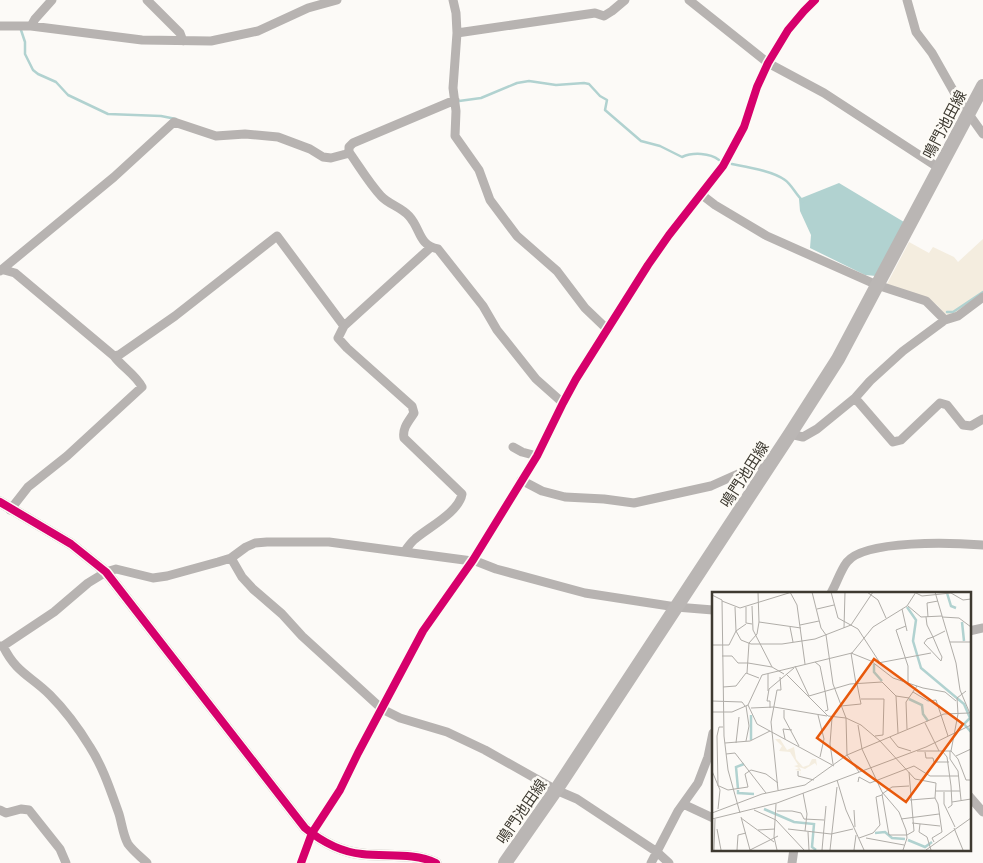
<svg xmlns="http://www.w3.org/2000/svg" width="983" height="863" font-family="'PT Serif','Noto Sans JP',serif">
<style>
.green{fill:#f4eddf}
.water{fill:#b1d2d0}
.lines{fill:none;stroke-linecap:round;stroke-linejoin:round}
.stream{stroke:#b1d2d0;stroke-width:2.5}
.minor{stroke:#b7b3b1;stroke-width:9}
.tertiary{stroke:#b7b3b1;stroke-width:11}
.primary{stroke:#bab6b4;stroke-width:14}
.cycleway-casing{stroke:#fdfbf6;stroke-width:11}
.cycleway{stroke:#d6006c;stroke-width:8}
.labels{text-anchor:middle;dominant-baseline:central;stroke-width:5;stroke-linejoin:round;paint-order:stroke}
.street-label{font-size:15px;fill:#3e3a31;stroke:#fdfbf6}
.inset-river{fill:none;stroke:#b1d2d0;stroke-width:2.5}
.inset-road{fill:none;stroke:#b0ada8;stroke-width:1}
.view{fill:#e8590c;fill-opacity:0.15;stroke:#e8590c;stroke-width:2.5}
.inset-edge{fill:none;stroke:#3e3a31;stroke-width:2.5}
</style>
<rect width="100%" height="100%" fill="#fcfaf7"/>
<path class="green" d="M983,239V302L949,315L945,314L937,305L926,297L911,294L887,284L909,242L929,253L933,247L954,257L958,262Z"/>
<path class="water" d="M839,183L904,222L876,276L865,275L810,248L811,235L800,211L799,199Z"/>
<g class="lines">
<path class="stream" d="M21,30L25,42V54L33,70L38,74L56,82L68,95L108,114L161,116L176,119
M459,101L481,98L517,83L529,81L556,85L584,83L589,84L600,96L607,100L605,110L641,141L660,146L682,157C693,152 710,153 719,160
M732,164C747,167 773,171 785,180C792,185 796,195 803,201
M947,312H953L983,292"/>
<path class="minor" d="M147,0L180,33L183,41
M453,0L456,13L457,33L453,88L456,111L455,136L479,170L490,200L517,236L557,271L585,308L608,330
M689,0L768,63L824,93L939,168
M907,0L916,32L932,53L958,99L983,134
M0,26H31L142,40L211,41L258,31L308,8L337,0
M31,26L35,19L52,0
M457,33L595,13L604,16L612,11L625,0
M455,100L353,143L349,147V152C359,166 369,183 381,196C388,204 401,207 409,216C421,229 418,245 438,249L483,306L497,330L536,379L563,403
M702,195L715,205L767,236L877,285L926,301L945,320
M4,270L15,273L114,356C122,367 136,375 142,387L67,456L28,487L10,510
M0,271L114,177L174,122L216,136L245,134L278,137L310,149L323,157L331,158L346,154L349,152
M114,356L119,355L175,316L277,236L344,326
M855,398L893,442L901,440L940,403L947,405L963,425L971,426L983,419
M790,434L803,437L817,429L855,398L870,381L903,351L945,320L958,316L983,297
M513,447L522,452L537,456
M521,480L542,491L565,497L604,499L634,503L711,486L758,465L771,464
M405,551C408,547 411,542 415,539C429,527 459,512 462,494L404,438C402,428 409,421 414,413L412,406L347,348L338,338L344,326L430,248
M231,558L242,577L253,589L282,614L302,636L382,709L400,718L447,732L485,750L556,790L577,799L657,852L669,863
M473,560L496,569L585,593L676,607L713,610
M831,593C837,583 840,571 847,562C865,539 955,543 983,545
M969,631L983,628
M0,646H3L54,612L88,583L106,572L116,569L153,578L167,576L218,562L231,558L246,547L255,543L267,542H329L472,561
M3,646C16,673 31,676 50,695C65,710 79,729 90,747C103,767 111,792 119,814C122,824 123,835 128,844C133,851 141,857 147,863
M969,796L983,812
M683,804L713,818
M0,810L6,813L21,809L29,810L60,849L66,863
M301,863L312,833L340,790L358,753L423,631L473,560L537,456L563,403L576,379L648,265L669,235L723,166L744,127L757,87L768,63L788,30L804,11L815,0
M651,863L678,811L698,783L708,757L713,733
M792,863L794,849"/>
<path class="tertiary" d="M0,502L71,544L106,572L305,828C321,841 341,852 362,854C386,857 413,852 436,863"/>
<path class="primary" d="M505,863L556,790L790,434L838,359L983,86"/>
<g class="cycleway-casing">
<path id="cycleway" d="M0,502L71,544L106,572L305,828C321,841 341,852 362,854C386,857 413,852 436,863
M301,863L312,833L340,790L358,753L423,631L473,560L537,456L563,403L576,379L648,265L669,235L723,166L744,127L757,87L768,63L788,30L804,11L815,0"/>
</g>
<use href="#cycleway" class="cycleway"/>
</g>
<g class="labels">
<g class="street-label">
<text transform="translate(944 124) rotate(-62)">鳴門池田線</text>
<text transform="translate(744 474) rotate(-57)">鳴門池田線</text>
<text transform="translate(521 811) rotate(-55)">鳴門池田線</text>
</g>
</g>
<g transform="translate(712 592)">
<rect width="259" height="259" fill="#fcfaf7"/>
<path d="M63,147H68L75,158L82,155L84,167L91,175L97,173L100,167H104L105,174L103,171L93,177L87,175L89,178V181L88,184L89,179L83,178L87,176L82,174L86,173L78,160L67,159L70,154Z" fill="#f4eddf"/>
<path class="inset-river" d="M235,1L239,14L244,16M195,15L204,28L201,49L209,76L252,112L258,126L252,132L259,140M250,30L252,49M162,72V80L170,89M197,107L210,113L211,122L216,129M39,148V123M26,197L24,175L32,172M26,198V201L42,202M52,217L82,230L102,232L100,255L104,258M163,241L173,240L180,246L193,247M196,248L213,255L220,250"/>
<path class="inset-road" d="M78,0L85,13L93,72M100,0L109,36L114,43L121,92L134,126L135,163L147,180M119,0L126,26L146,37L168,71M155,0L166,8L174,26M223,0L244,71L248,98L259,124M204,1L210,4L239,1L251,8L259,7M0,3L10,8L12,144L16,178L28,221M10,9L28,16L80,0M40,14L41,38L60,75M196,14L209,25L230,24M23,15L24,39L29,48L39,52H70L103,47L139,33L161,0M34,15V31L40,32M105,17L122,13M190,17L195,39M214,25L215,33L221,45L227,59L230,65L229,69L212,51L215,47L221,45L233,39M216,25L215,11L226,9M230,25L247,26L259,35M47,30L89,36M88,33L107,29M194,34L184,38L196,74V91M78,35L81,50M132,36L133,0M238,50H259M0,53H17L24,39L34,32M10,64H20L26,71H36M103,70L108,74L113,99L116,118L113,119M36,71L60,75L72,82M166,71L219,61M83,74L97,104M35,81L37,51L45,42L47,30L46,0M56,82V99M74,82L116,124L134,126L149,133L168,149M144,92L139,61L159,69L181,86L211,96L233,100L244,109M11,95L24,94L34,81L47,86M201,100L216,109L224,108L236,144M97,104L138,92L170,90L184,104M149,107H172L171,143L163,144M0,109L30,110L33,114M36,113L45,132L122,174M34,114L37,134L34,149M129,114L149,112L145,92M39,116L62,115L115,124M58,116V109H55L57,97L82,76M72,118V126L87,154M0,120H20L36,113L50,83L140,61L161,35L195,14L204,0M106,123L112,147L108,165M120,126L118,152L121,172M213,131L227,159M146,133L150,157L170,200L187,220L194,238L195,246L191,258M195,137L194,110L205,94M186,141L184,104L197,106M178,145L186,155L199,159M73,147L71,137L80,138M168,149L203,187L224,191L223,206M13,151L38,149L58,139M24,151L27,125M205,159H239L246,167L254,188H259M238,159V167L246,179L249,208M239,159L246,122L245,106L254,99M213,160L214,166H221L222,170H237M231,160L235,165L239,194L240,213L236,216M14,162L23,161L54,201M244,164L259,157M0,179L8,198L6,217M86,179V184L102,188M197,180L202,239L195,243H177L170,202L180,195L197,194M125,188L134,218L152,258M146,190L147,185L158,191L202,174L218,184H246M6,194L5,144L7,135H11M7,194L16,198L36,195L33,182L39,178L54,182L66,191M66,198L59,130L65,98H69L68,85M224,199H248M232,200V212L243,235M91,201L95,222L93,239M198,208L223,206L226,212L230,240L220,246L222,250M240,210L259,207M64,212L62,245L65,258M42,218L64,228M142,218L143,235M65,219H80L89,221L92,227L112,228M0,221L50,202L93,193L135,163L232,122L257,121M29,225L38,258M29,226L62,250M0,227L65,211L214,155L259,133M189,227L227,222M64,228L92,258M200,231L228,234M208,232L207,240L215,245L219,258M242,236L251,258M5,237L9,258M76,237L119,242L141,237M46,238L63,237M96,240L97,258M147,246L161,241L168,233L164,205L170,203M154,246L192,253M2,258L3,227M25,258L26,243L34,241M38,258L66,244M110,258L114,214M118,258L125,195M142,258L144,243M214,258L259,226"/>
<path class="view" d="M162,67L251,132L194,210L105,146Z"/>
<rect width="259" height="259" class="inset-edge"/>
</g>
</svg>
